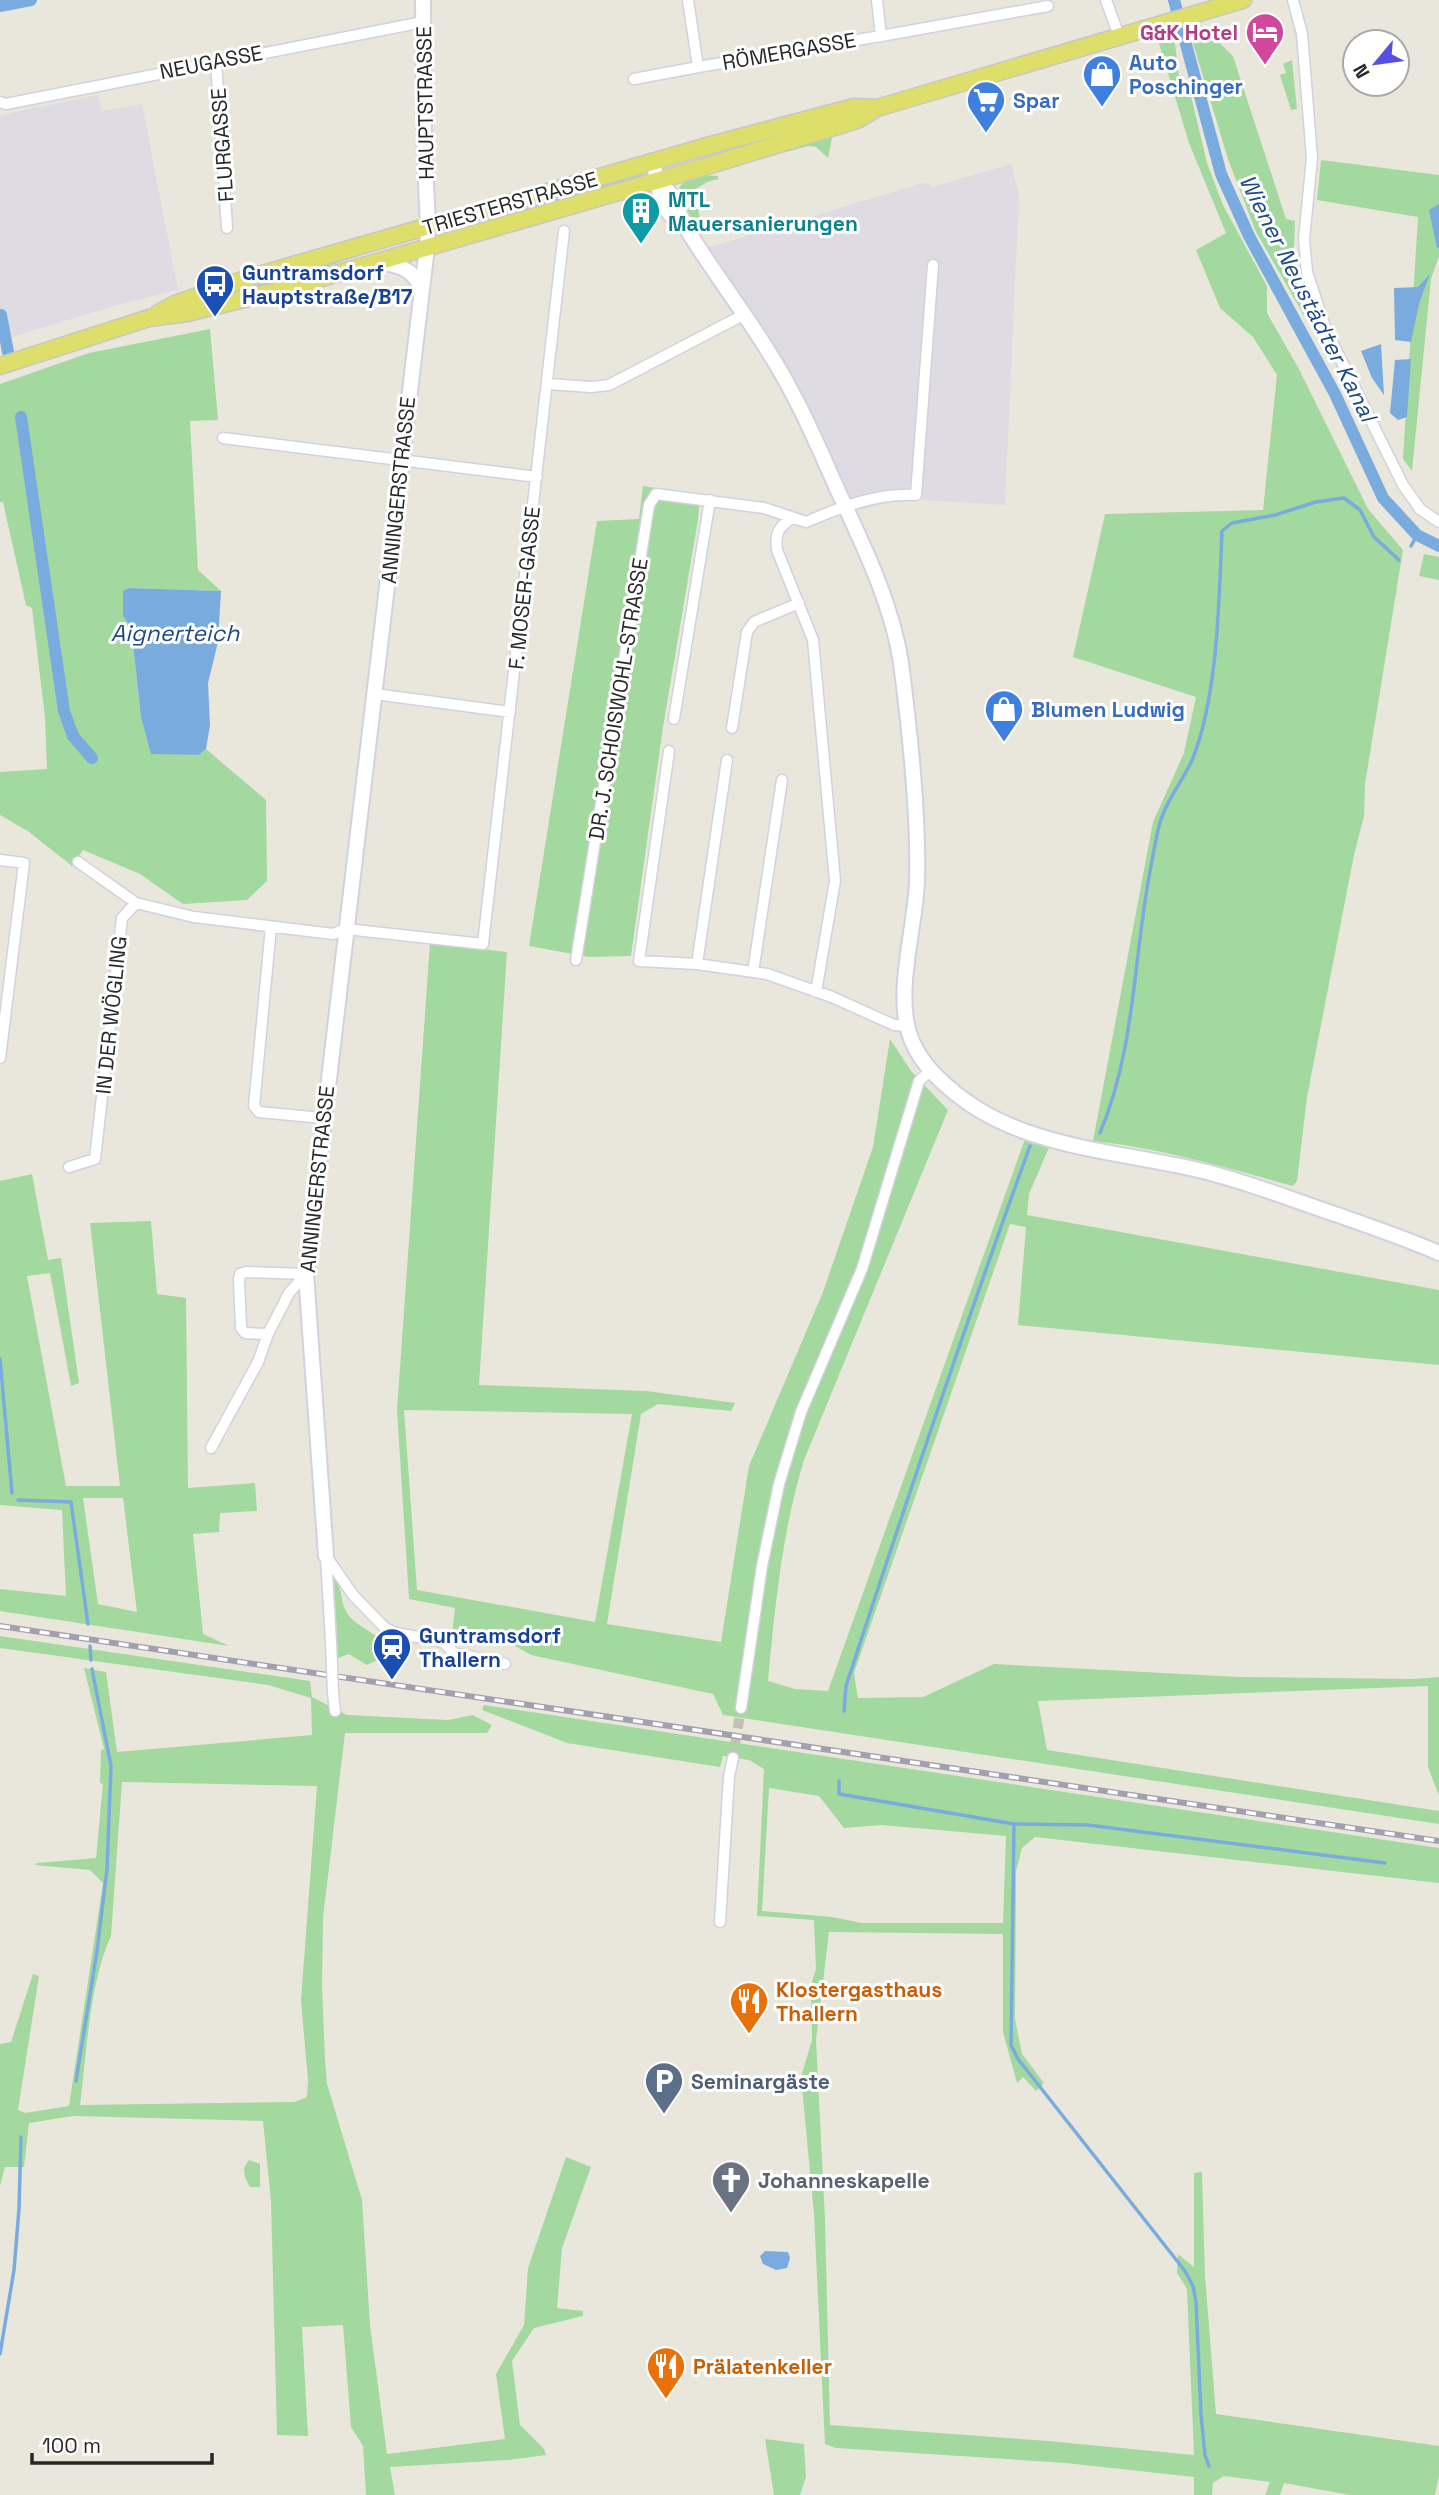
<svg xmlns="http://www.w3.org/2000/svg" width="1439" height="2495" font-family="'Space Grotesk',sans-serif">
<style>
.industrial{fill:#dfdbe2}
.green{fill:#a3d99e;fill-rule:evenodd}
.water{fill:#7aabdf}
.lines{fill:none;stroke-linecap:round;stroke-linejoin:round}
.stream{stroke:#7aabdf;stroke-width:3.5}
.canal{stroke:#7aabdf;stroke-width:12}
.street-tunnel{stroke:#c2c1b7;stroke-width:10;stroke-dasharray:10 5;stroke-linecap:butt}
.street-casing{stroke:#d2d1df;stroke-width:13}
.secondary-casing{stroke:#d2d1df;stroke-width:18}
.primary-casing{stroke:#c7c7c7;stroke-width:19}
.street{stroke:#fff;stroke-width:10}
.secondary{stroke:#fff;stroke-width:14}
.primary{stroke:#dddf6a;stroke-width:16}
.rail-casing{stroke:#a19fb0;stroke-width:6}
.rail{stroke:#fff;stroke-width:3.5;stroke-dasharray:10;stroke-linecap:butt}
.street-bridge-casing{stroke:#d2d1df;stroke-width:13;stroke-linecap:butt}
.street-bridge{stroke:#fff;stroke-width:10}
.labels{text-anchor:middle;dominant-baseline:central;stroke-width:6;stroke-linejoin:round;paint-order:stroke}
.hotel-label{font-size:21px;font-weight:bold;fill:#b23c85;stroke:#fff;text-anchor:end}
.street-label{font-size:21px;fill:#282828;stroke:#fff}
.shop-label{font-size:21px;font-weight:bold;fill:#366cbe;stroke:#fff;text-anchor:start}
.culture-label{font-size:21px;font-weight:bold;fill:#0d838f;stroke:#fff;text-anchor:start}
.transit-label{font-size:21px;font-weight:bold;fill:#164399;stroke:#fff;text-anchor:start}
.food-label{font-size:21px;font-weight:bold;fill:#c56008;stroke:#fff;text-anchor:start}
.service-label{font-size:21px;font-weight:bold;fill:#4e5e75;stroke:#fff;text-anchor:start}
.worship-label{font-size:21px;font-weight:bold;fill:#5b616d;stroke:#fff;text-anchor:start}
.water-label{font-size:23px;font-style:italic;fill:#1d4888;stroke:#fff}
</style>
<rect width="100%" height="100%" fill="#e9e7db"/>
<path class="industrial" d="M98,95L102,111L142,104L178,290L110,307L0,341V115Z
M1011,164L1019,194L1005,505L903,499L860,510L843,494L758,324L707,248L926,182L932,187Z"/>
<path class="green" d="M1202,26L1233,56L1286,219L1295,221L1293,274L1314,313L1306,319L1256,232L1228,159L1189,30Z
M1174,35L1179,78L1191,96L1207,163L1223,205L1267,286V313L1299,369L1368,509L1403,550L1365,784L1364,816L1354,855L1307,1097L1297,1181L1293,1186C1227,1168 1161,1148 1093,1141L1153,822L1184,753L1196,697L1073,657L1105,514L1263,510L1277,375L1253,337L1220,308L1196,250L1226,233L1189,143L1158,40Z
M1292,60L1297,109L1291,110L1280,75L1286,73L1283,64Z
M829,136L832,138L828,158L816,147L808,146L738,165Z
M1321,160L1439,175V256L1431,279L1412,471L1403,459L1418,217L1317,200Z
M637,173L647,176L463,230L547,201Z
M718,176V179L707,182L694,190L702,227C669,199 668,173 718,176Z
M402,241L401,243C339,261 279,285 216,300L212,298L281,275Z
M210,329L218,420L190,421L198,570L221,591L129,588L123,616L131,627L141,717L151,753L199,755L206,749L266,800L267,881L247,900L183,904L140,874L83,850L72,866L29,832L0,815V772L47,769L45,718L32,608L26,605L3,502H0V384L89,353Z
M643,486L700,495L698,520L663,727L631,956L589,957L529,946L597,521L639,519Z
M1424,554L1439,557V580L1419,576Z
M430,943L507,952L479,1385L647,1391L735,1403L731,1411L658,1404L641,1414L607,1624L721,1642L749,1466L823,1292L873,1147L890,1039L911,1071L948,1110L804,1460C782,1532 775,1606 768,1681L795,1689L828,1691L1026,1136L1051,1143L1029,1194L1027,1215L1439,1290V1365L1018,1325L1026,1227L1010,1224L854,1673L858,1698L923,1697L994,1664L1240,1677L1414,1679L1439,1677V1796L1428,1767V1686L1038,1701L1047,1750L1439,1811V1824L723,1715L713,1694L531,1655L513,1645L452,1633L455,1608L409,1599L397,1410ZM404,1410L632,1414L595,1622L417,1590Z
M32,1174L48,1260L61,1258L79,1383L71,1386L50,1273L27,1276L66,1486H120L90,1223L151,1221L157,1294L186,1298L188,1488L255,1483L257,1511L220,1513L219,1532L193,1534L203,1634L229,1646L0,1611V1589L66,1596L62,1510L0,1505V1181ZM83,1498H123L137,1612L98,1604Z
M335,1578C343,1590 340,1601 346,1611C351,1622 368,1630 378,1637L377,1660L367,1665L349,1654L338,1658L334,1579Z
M0,1636L310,1681L312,1697L347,1715L448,1720L473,1715L492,1725L487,1733H345L323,1918L322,1986L325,2059L327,2084L362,2200L370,2325L387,2454L505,2439L496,2374L524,2325L528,2268L566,2157L591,2167L562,2248L557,2308L583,2311V2316L534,2328L512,2361L520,2425L544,2449L546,2455L508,2460L390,2467L395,2495H366L363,2446L351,2427L343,2325L302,2327L308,2436L277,2435L271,2201L263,2121L73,2116L29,2123L24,2167H5L0,2186V2044L11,2042L33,1974L39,1976L18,2110L25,2113L69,2106L103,1883L90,1870L35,1865L37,1863L96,1858L103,1784L100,1783L101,1750L104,1749L84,1668L106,1672L117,1752L312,1735L311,1698L268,1685L0,1648ZM122,1782L317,1786L301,2000L308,2081L307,2097L294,2102L80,2105C87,2052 89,1984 111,1936Z
M484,1705L1439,1848V1883L1035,1837L1022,1848L1016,1871L1015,2019L1022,2054L1044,2083L1036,2091L1023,2077L1017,2083L1003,2032V1934L829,1932L816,2040L825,2219L830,2425L1048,2441L1194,2455L1187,2289L1177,2273L1178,2254L1194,2267V2173L1202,2172L1205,2276L1216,2414L1439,2446V2475L1435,2495H1350L1284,2483L1280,2495H1265L1270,2482L1224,2476L1213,2483L1212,2495H1194V2477L1066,2463L836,2448L825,2444L814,2214L801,2077L812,2040L811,1985L816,1969L814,1920L757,1916L764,1769L749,1760L723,1756L720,1767L567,1743L482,1710ZM769,1788L819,1796L844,1828L882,1825L1006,1836L1003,1923H862L832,1917L762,1911Z
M249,2160L260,2164V2187H250L245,2178L244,2168Z
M765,2439L804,2444L806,2477L800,2495H774Z"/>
<path class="water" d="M1439,204V247L1437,248L1429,210Z
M1430,274L1419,304L1411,342L1395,340L1394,288L1418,287Z
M1381,344L1384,395L1372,378L1361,351Z
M1411,359L1407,417L1398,420L1390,413L1395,360Z
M129,588L221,591L218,642L208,683L210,725L206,749L199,755L151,754L141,717L131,627L123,616V591Z
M765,2251L788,2252L790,2258L787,2268L776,2270L763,2264L760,2256Z"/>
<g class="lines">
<path class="stream" d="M1411,546L1417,535
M1100,1133C1137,1045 1133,952 1152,861C1155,846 1157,828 1163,814C1171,794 1185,777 1193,758C1218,694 1219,600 1222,531L1232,523L1275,515L1316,502L1344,498L1360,510L1374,537L1399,560
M0,1359L12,1493
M18,1500L71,1502L88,1624
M90,1646L91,1660
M844,1711L846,1686C905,1505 965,1325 1030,1146
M839,1781V1794L1014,1824L1088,1825L1385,1863
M1014,1824L1011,2045L1018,2059L1185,2271L1193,2286L1196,2302L1201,2414L1205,2455L1209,2466
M76,2081L97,1951L107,1869L111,1766L92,1669
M0,2354L14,2270L19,2209L21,2137"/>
<path class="canal" d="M1174,0L1221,174L1249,236L1335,394L1383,498L1417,535L1439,546
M0,6L31,0
M1,315L8,352
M21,417L64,711L73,736L92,758"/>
<path class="street-tunnel" d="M733,1758L741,1708"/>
<g class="street-casing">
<path id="street" d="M688,0L698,67L881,36L877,0
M1106,0L1119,36
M1293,0L1302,34L1312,158L1304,239L1307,272L1326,330L1403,485L1420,509L1439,522
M881,36L1048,6
M216,61L227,228
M634,79L698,67
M0,102L6,104L423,22
M548,384L591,387L609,385L745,314
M223,438L537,477
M792,518C778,527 775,534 777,550L813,640L835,881L816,992
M375,694L510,712
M674,719L710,500
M732,728L747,632L754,622L799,603
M669,751L639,961L697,964L767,974L832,997L894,1025L907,1026
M0,860L24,863L0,1058
M78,862L136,903L194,917L333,934L346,929L483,944L564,231
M271,927L254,1106L259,1112L323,1118
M576,960L649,505L656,494L764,508L806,522C841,507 877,493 916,495L933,265
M697,964L727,760
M753,972L782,780
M69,1167L95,1159L122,918L136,903
M268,1334L245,1333L241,1328L239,1280L240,1274L246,1272L306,1274
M211,1448L258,1362L268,1334L289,1293L306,1274
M326,1556L353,1595L385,1628L396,1633L443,1642L454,1653L505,1664
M326,1557L331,1642
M333,1692L335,1711
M741,1708L762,1566L779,1484L801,1412L862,1269L919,1081L931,1070
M720,1922L729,1776L733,1758"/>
</g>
<g class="secondary-casing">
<path id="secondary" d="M653,162C661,191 656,209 685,227
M658,181C676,194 677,213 688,231C713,272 743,310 768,351C797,396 817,444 839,493C864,547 892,604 901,663C910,732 919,813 917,882C915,926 898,983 907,1025C912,1050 929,1071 948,1087C1017,1149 1117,1150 1203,1171C1244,1181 1285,1197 1326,1211C1364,1224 1402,1237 1439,1253
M380,262C399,265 412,269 421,287
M326,1556L306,1274L427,247L428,227L424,140L423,0"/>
</g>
<g class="primary-casing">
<path id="primary" d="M157,314L175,304L248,278L711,145L854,107L877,108
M0,366L149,318L187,313L277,291L701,168L857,120L877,108L1243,0"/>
</g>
<use href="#street" class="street"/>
<use href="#secondary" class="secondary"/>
<use href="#primary" class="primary"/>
<g class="rail-casing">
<path id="rail" d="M0,1626L1439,1841"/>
</g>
<use href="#rail" class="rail"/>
<g class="street-bridge-casing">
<path id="street-bridge" d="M331,1642L333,1692"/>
</g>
<use href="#street-bridge" class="street-bridge"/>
</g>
<defs>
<g id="hotel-pin" transform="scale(2.0125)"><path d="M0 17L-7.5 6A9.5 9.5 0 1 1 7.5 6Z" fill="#d1479c" stroke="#fff"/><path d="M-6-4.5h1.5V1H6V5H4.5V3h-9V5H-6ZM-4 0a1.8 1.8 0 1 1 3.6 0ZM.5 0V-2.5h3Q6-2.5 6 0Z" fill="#fff"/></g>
<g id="shop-pin" transform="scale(2.0125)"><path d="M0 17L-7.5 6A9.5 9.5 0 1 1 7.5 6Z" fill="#3f7fe0" stroke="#fff"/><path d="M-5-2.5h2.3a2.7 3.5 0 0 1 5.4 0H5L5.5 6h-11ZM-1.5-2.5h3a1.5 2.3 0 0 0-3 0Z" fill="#fff"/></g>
<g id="supermarket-pin" transform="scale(2.0125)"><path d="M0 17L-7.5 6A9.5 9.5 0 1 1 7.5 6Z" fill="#3f7fe0" stroke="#fff"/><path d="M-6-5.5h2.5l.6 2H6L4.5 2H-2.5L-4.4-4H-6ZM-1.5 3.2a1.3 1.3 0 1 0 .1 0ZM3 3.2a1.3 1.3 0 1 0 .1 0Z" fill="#fff"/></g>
<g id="building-pin" transform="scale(2.0125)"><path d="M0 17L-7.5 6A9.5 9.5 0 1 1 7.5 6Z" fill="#0f9aa8" stroke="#fff"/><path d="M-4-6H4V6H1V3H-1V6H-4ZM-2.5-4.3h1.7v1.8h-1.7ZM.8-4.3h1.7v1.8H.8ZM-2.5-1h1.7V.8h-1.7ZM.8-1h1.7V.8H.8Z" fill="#fff"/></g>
<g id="bus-pin" transform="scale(2.0125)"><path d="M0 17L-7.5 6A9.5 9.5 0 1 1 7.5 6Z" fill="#1a4fb4" stroke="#fff"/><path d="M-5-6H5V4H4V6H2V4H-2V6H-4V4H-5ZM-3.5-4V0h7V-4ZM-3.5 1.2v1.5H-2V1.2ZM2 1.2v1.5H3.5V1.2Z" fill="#fff"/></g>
<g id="station-pin" transform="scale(2.0125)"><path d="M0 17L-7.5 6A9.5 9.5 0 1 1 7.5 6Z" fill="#1a4fb4" stroke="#fff"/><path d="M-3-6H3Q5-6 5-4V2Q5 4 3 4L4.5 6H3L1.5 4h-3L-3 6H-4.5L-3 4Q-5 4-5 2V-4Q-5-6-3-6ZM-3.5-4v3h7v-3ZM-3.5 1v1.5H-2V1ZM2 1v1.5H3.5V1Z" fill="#fff"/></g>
<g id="restaurant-pin" transform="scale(2.0125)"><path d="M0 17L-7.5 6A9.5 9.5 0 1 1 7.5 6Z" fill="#e8710a" stroke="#fff"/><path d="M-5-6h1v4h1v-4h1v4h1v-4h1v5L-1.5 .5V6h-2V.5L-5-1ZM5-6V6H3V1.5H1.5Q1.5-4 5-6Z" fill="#fff"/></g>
<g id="parking-pin" transform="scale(2.0125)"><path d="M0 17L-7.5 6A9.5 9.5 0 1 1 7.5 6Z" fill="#5c6f8a" stroke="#fff"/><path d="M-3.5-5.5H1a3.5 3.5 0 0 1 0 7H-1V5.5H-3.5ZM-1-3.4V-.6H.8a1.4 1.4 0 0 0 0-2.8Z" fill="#fff"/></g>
<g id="church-pin" transform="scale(2.0125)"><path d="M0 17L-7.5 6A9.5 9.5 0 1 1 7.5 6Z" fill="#6b7280" stroke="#fff"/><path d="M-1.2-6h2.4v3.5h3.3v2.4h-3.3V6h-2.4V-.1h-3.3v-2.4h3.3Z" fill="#fff"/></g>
</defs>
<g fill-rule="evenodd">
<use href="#hotel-pin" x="1265" y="32"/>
<use href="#shop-pin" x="1102" y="74"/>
<use href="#supermarket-pin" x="986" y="100"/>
<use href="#building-pin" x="641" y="211"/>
<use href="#bus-pin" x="215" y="284"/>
<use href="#shop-pin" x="1004" y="709"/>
<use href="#station-pin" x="392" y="1647"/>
<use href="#restaurant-pin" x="749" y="2001"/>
<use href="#parking-pin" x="664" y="2081"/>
<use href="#church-pin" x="731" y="2180"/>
<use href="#restaurant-pin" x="666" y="2366"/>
</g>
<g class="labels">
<g class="hotel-label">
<text x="1238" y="32">G&amp;K Hotel</text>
</g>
<g class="street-label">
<text transform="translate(789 51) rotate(-10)">RÖMERGASSE</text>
<text transform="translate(211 62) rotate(-11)">NEUGASSE</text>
<text transform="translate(425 103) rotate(-91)">HAUPTSTRASSE</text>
<text transform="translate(222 145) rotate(-94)">FLURGASSE</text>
<text transform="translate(510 203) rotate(-16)">TRIESTERSTRASSE</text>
<text transform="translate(398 490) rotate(-84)">ANNINGERSTRASSE</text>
<text transform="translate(524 588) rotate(-84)">F. MOSER-GASSE</text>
<text transform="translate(618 699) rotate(-81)">DR. J. SCHOISWOHL-STRASSE</text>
<text transform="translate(111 1015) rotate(-84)">IN DER WÖGLING</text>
<text transform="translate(317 1179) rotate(-84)">ANNINGERSTRASSE</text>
</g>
<g class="shop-label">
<text x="1129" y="62">Auto<tspan x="1129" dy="24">Poschinger</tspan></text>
<text x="1013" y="100">Spar</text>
<text x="1031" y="709">Blumen Ludwig</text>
</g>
<g class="culture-label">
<text x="668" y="199">MTL<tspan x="668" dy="24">Mauersanierungen</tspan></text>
</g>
<g class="transit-label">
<text x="242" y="272">Guntramsdorf<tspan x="242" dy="24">Hauptstraße/B17</tspan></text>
<text x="419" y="1635">Guntramsdorf<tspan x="419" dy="24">Thallern</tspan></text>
</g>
<g class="food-label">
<text x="776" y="1989">Klostergasthaus<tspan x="776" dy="24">Thallern</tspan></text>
<text x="693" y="2366">Prälatenkeller</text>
</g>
<g class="service-label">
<text x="691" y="2081">Seminargäste</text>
</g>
<g class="worship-label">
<text x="758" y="2180">Johanneskapelle</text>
</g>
<g class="water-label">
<text transform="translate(1308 298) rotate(63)">Wiener Neustädter Kanal</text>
<text x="175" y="633">Aignerteich</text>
</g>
</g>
<g transform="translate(1376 63) rotate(241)"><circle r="33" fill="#ffffff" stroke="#a9a9a9" stroke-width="2"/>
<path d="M0-5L12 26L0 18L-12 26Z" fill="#584ee4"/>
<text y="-10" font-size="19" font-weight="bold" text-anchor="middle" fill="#282828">N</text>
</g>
<path d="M32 2453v10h180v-10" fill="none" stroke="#282828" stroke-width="3.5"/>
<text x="42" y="2453" font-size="21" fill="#282828" stroke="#ffffff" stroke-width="5" paint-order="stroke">100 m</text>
</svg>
